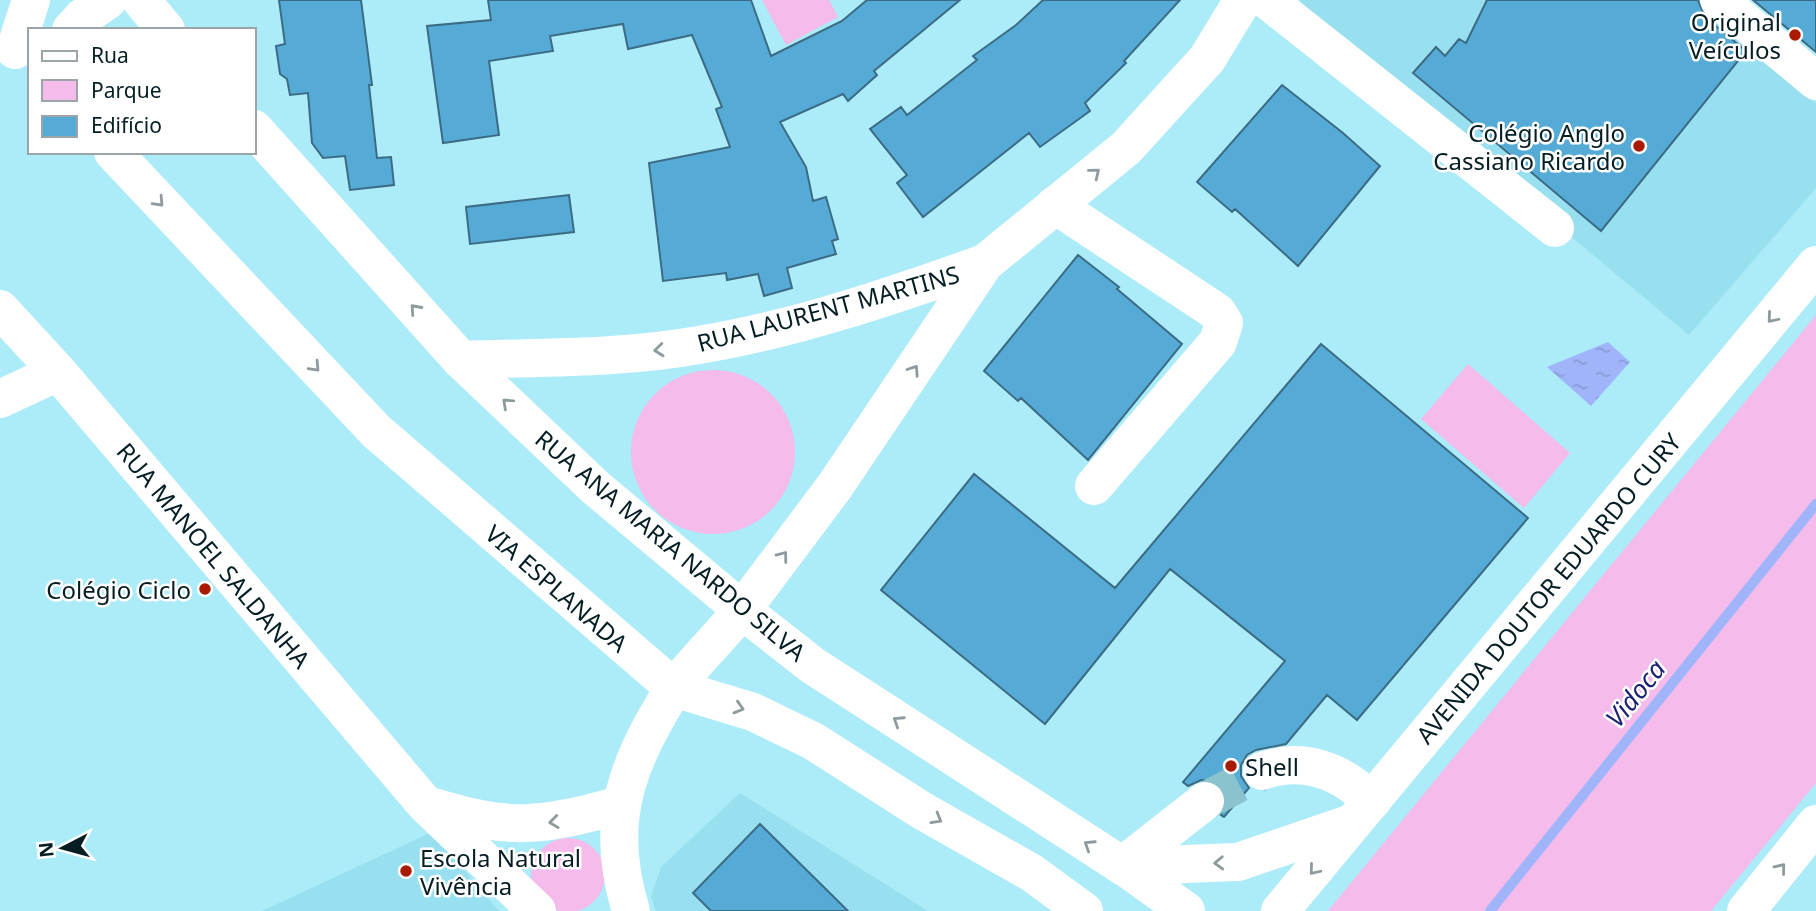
<svg xmlns="http://www.w3.org/2000/svg" width="1816" height="911" font-family="'Noto Sans',sans-serif">
<style>
.built{fill:#98e0ef}
.green{fill:#f4bbeb}
.water{fill:url(#water-ripples)}
.lines{fill:none;stroke-linecap:round;stroke-linejoin:round}
.stream{stroke:#a0b4fa;stroke-width:10}
.building{fill:#55abd5;stroke:#3c6c85;stroke-width:2}
.minor-tunnel{stroke:#8ac2cd;stroke-width:38;stroke-dasharray:38 19;stroke-linecap:butt}
.minor{stroke:#fff;stroke-width:38}
.major{stroke:#fff;stroke-width:38}
.oneway{stroke:#8e9a9c}
.poi-dot{fill:#aa1a01;stroke:#fff;stroke-width:2.5}
.labels{text-anchor:middle;dominant-baseline:central;stroke-width:5;stroke-linejoin:round;paint-order:stroke}
.poi-label{font-size:24px;fill:#041e23;stroke:#fff;text-anchor:end}
.street-label{font-size:24px;fill:#041e23;stroke:#fff}
.water-label{font-size:26px;font-style:italic;fill:#1b2371;stroke:#fff}
</style>
<defs>
<pattern id="water-ripples" width="26" height="14" patternUnits="userSpaceOnUse" patternTransform="scale(1.75)"><rect width="26" height="14" fill="#a0b4fa"/><path d="M2 4q2-2 4 0t4 0M15 11q2-2 4 0t4 0" fill="none" stroke="#889ad6"/></pattern>
</defs>
<rect width="100%" height="100%" fill="#acebf8"/>
<path class="built" d="M1301,0H1693L1816,104V188L1689,335L1297,8Z
M740,793L928,911H656L651,896L661,867Z
M432,832L499,911H262Z"/>
<path class="green" d="M762,0H829L838,17L786,45Z
M1816,315V783L1711,911H1328Z
M1468,364L1570,453L1524,508L1421,419Z
M631 452a82 82 0 1 1 164 0a82 82 0 1 1-164 0Z
M531 875a37 37 0 1 1 74 0a37 37 0 1 1-74 0Z"/>
<path class="water" d="M1608,342L1630,362L1591,406L1547,367Z"/>
<g class="lines">
<path class="stream" d="M1490,911L1816,504"/>
</g>
<path class="building" d="M279,0H361L372,85H369L377,158L391,157L394,185L350,190L345,156L323,158L312,143L308,93L290,95L287,79L280,74L276,46L285,44Z
M488,0H751L771,56L842,21L867,0H960L874,71L877,75L848,101L843,94L780,122L806,167L813,201L826,197L838,239L832,241L836,254L787,268L792,288L764,296L758,274L727,280L726,273L663,281L649,163L730,147L716,109L722,107L692,35L628,49L623,24L550,36L553,51L489,61L499,135L443,143L427,26L491,20Z
M1043,0H1180L1124,61L1126,63L1085,103L1090,111L1040,147L1029,133L923,217L897,183L907,175L870,129L901,107L907,115L977,60L973,56L1016,25Z
M1487,0H1698L1705,17L1746,51L1601,231L1413,73L1436,47L1445,56L1459,39L1466,43Z
M1753,0H1816V52Z
M1282,85L1343,133L1380,166L1298,266L1235,209L1232,212L1197,182Z
M569,195L574,232L470,244L466,207Z
M1078,255L1119,287L1117,289L1182,344L1088,460L1021,398L1018,401L984,371Z
M1321,344L1528,518L1357,720L1327,695L1286,744L1256,750L1247,755L1241,765V776L1249,788L1224,817L1221,815L1227,799L1222,787L1213,781L1201,780L1188,786L1183,782L1285,661L1170,569L1045,724L881,590L974,474L1115,588Z
M760,824L848,911H711L693,893Z"/>
<g class="lines">
<path class="minor-tunnel" d="M1205,801L1262,771"/>
<path class="minor" d="M1267,0L1555,228
M1719,0L1816,81
M1055,205L1217,312L1224,323L1218,342L1094,486
M0,309L58,372L425,804L537,911
M461,360C540,357 621,359 699,345C796,329 892,296 985,263
M0,399L58,372
M742,610L835,486L985,263L1126,148L1207,59L1243,0
M1262,771C1304,756 1341,771 1372,801
M430,806C511,831 540,827 620,805
M1122,866L1205,801"/>
<path class="major" d="M141,0L166,30
M71,30L83,17L108,0
M15,50L31,0
M254,129L461,360L595,487L742,610L812,665L1132,872L1186,911
M113,152L376,431L674,688L753,712L813,741L921,810L1032,873L1084,911
M1132,872L1184,864L1238,862L1352,823
M631,911C609,839 618,785 655,720C661,710 667,698 674,688C695,661 720,637 742,610
M1280,911L1816,265
M1746,911L1816,824"/>
</g>
<defs><path id="oneway-chevron" d="M-2-3.5L2.5 0L-2 3.5" fill="none" stroke-width="1.6" stroke-linecap="round" stroke-linejoin="round" transform="scale(1.75)"/></defs>
<g class="oneway">
<use href="#oneway-chevron" transform="translate(1095 173) rotate(-39)"/>
<use href="#oneway-chevron" transform="translate(159 202) rotate(47)"/>
<use href="#oneway-chevron" transform="translate(415 309) rotate(-132)"/>
<use href="#oneway-chevron" transform="translate(1772 318) rotate(130)"/>
<use href="#oneway-chevron" transform="translate(659 350) rotate(174)"/>
<use href="#oneway-chevron" transform="translate(315 367) rotate(47)"/>
<use href="#oneway-chevron" transform="translate(914 370) rotate(-56)"/>
<use href="#oneway-chevron" transform="translate(507 403) rotate(-137)"/>
<use href="#oneway-chevron" transform="translate(783 556) rotate(-53)"/>
<use href="#oneway-chevron" transform="translate(739 708) rotate(17)"/>
<use href="#oneway-chevron" transform="translate(898 721) rotate(-147)"/>
<use href="#oneway-chevron" transform="translate(937 819) rotate(30)"/>
<use href="#oneway-chevron" transform="translate(554 822) rotate(173)"/>
<use href="#oneway-chevron" transform="translate(1089 845) rotate(-147)"/>
<use href="#oneway-chevron" transform="translate(1219 863) rotate(178)"/>
<use href="#oneway-chevron" transform="translate(1781 868) rotate(-51)"/>
<use href="#oneway-chevron" transform="translate(1314 870) rotate(130)"/>
</g>
<g class="poi-dot">
<circle cx="1795" cy="35" r="7"/>
<circle cx="1639" cy="146" r="7"/>
<circle cx="205" cy="589" r="7"/>
<circle cx="1231" cy="766" r="7"/>
<circle cx="406" cy="871" r="7"/>
</g>
<g class="labels">
<g class="poi-label">
<text x="1781" y="21">Original<tspan x="1781" dy="28">Veículos</tspan></text>
<text x="1625" y="132">Colégio Anglo<tspan x="1625" dy="28">Cassiano Ricardo</tspan></text>
<text x="191" y="589">Colégio Ciclo</text>
<text x="1245" y="766" text-anchor="start">Shell</text>
<text x="420" y="857" text-anchor="start">Escola Natural<tspan x="420" dy="28">Vivência</tspan></text>
</g>
<g class="street-label">
<text transform="translate(828 308) rotate(-15)">RUA LAURENT MARTINS</text>
<text transform="translate(671 545) rotate(40)">RUA ANA MARIA NARDO SILVA</text>
<text transform="translate(214 555) rotate(50)">RUA MANOEL SALDANHA</text>
<text transform="translate(557 588) rotate(41)">VIA ESPLANADA</text>
<text transform="translate(1548 588) rotate(-50)">AVENIDA DOUTOR EDUARDO CURY</text>
</g>
<g class="water-label">
<text transform="translate(1635 693) rotate(-51)">Vidoca</text>
</g>
</g>
<rect x="28" y="28" width="228" height="126" fill="#ffffff" stroke="#9ba5a7" stroke-width="2"/>
<rect x="42" y="51" width="35" height="10" fill="#ffffff" stroke="#9ba5a7" stroke-width="2"/>
<text x="91" y="63" font-size="21" fill="#041e23">Rua</text>
<rect x="42" y="80" width="35" height="21" fill="#f4bbeb" stroke="#9ba5a7" stroke-width="2"/>
<text x="91" y="98" font-size="21" fill="#041e23">Parque</text>
<rect x="42" y="116" width="35" height="21" fill="#55abd5" stroke="#9ba5a7" stroke-width="2"/>
<text x="91" y="133" font-size="21" fill="#041e23">Edifício</text>
<g transform="translate(63 848) rotate(264)" stroke="#ffffff" stroke-width="5" paint-order="stroke">
<path d="M0-5L12 26L0 18L-12 26Z" fill="#041e23"/>
<text y="-10" font-size="19" font-weight="bold" text-anchor="middle" fill="#041e23">N</text>
</g>
</svg>
